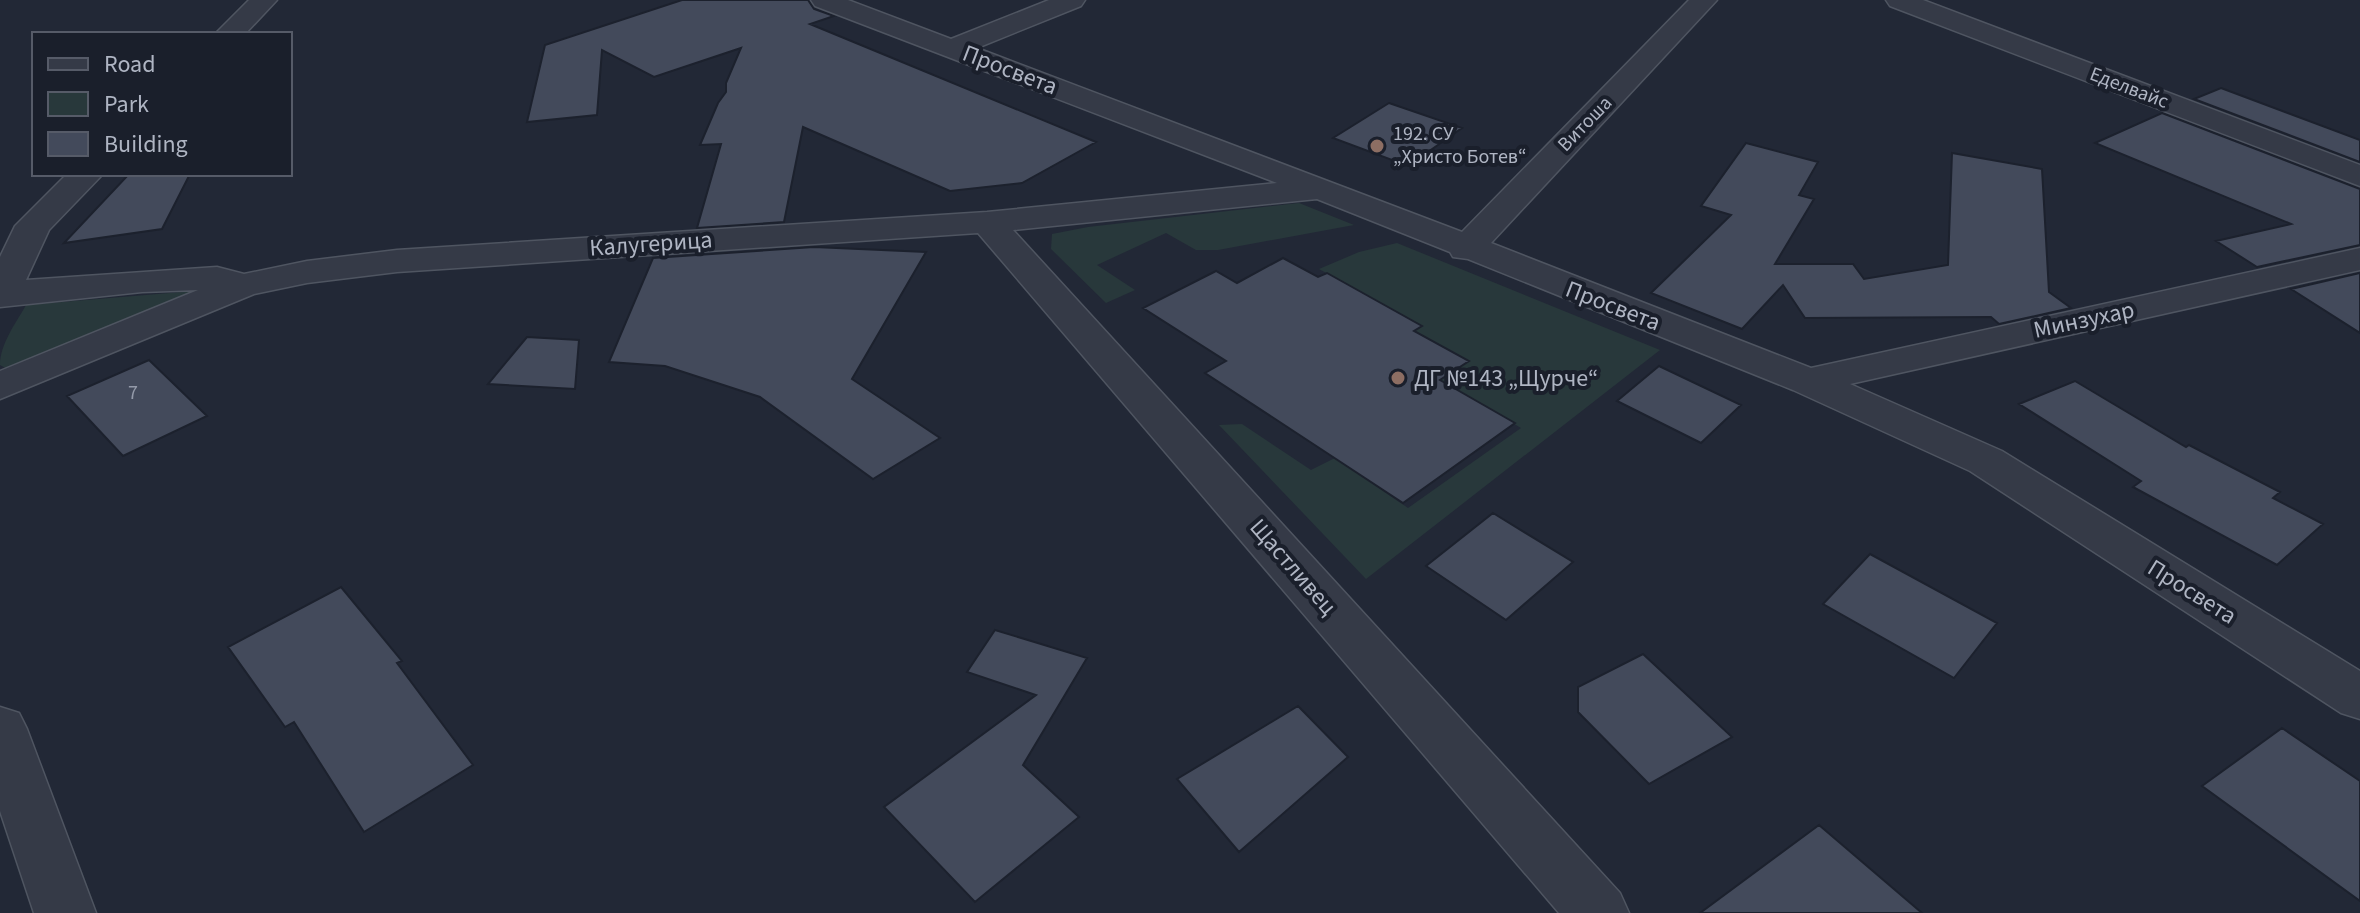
<svg xmlns="http://www.w3.org/2000/svg" width="2360" height="913" font-family="'Source Sans 3',sans-serif">
<style>
.green{fill:#28383b}
.building{fill:#434a5b;stroke:#1c212d;stroke-width:2}
.lines{fill:none;stroke-linecap:round;stroke-linejoin:round}
.street-casing{stroke:#4f5561;stroke-width:3}
.street{fill:#353a47;fill-rule:evenodd}
.education-dot{fill:#8d6e63;stroke:#1a1f2b;stroke-width:3}
.labels{text-anchor:middle;dominant-baseline:central;stroke-width:8;stroke-linejoin:round;paint-order:stroke}
.far-street-label{font-size:20px;fill:#afb5c3;stroke:#1a1f2b}
.far-poi-label{font-size:20px;fill:#afb5c3;stroke:#1a1f2b;text-anchor:start}
.number-label{font-size:20px;fill:#949aa9}
.street-label{font-size:24px;fill:#afb5c3;stroke:#1a1f2b}
.poi-label{font-size:24px;fill:#afb5c3;stroke:#1a1f2b;text-anchor:start}
</style>
<rect width="100%" height="100%" fill="#222836"/>
<path class="green" d="M1299,203L1354,225L1218,250H1196L1166,233L1097,265L1135,290L1106,303L1051,249L1052,234L1088,227Z
M1397,243L1660,350L1366,579L1219,425L1242,424L1311,470L1335,458L1408,508L1521,428L1440,380L1468,361L1414,331L1421,325L1319,269L1359,252Z
M194,291L195,296L11,371L0,365C0,344 16,323 26,305Z"/>
<path class="building" d="M682,0H808L814,9L834,16L810,24L1096,142L1022,183L950,191L803,127L784,222L697,228L721,144L700,145L718,103L726,92V83L741,48L654,77L602,50L597,115L527,122L545,45Z
M2221,88L2360,140V162L2194,99Z
M1389,103L1462,128L1408,166L1333,138Z
M2162,113L2360,189V245L2257,267L2216,241L2291,224L2095,143Z
M1746,143L1818,162L1799,195L1814,199L1775,264H1853L1864,279L1948,265L1952,153L2042,169L2049,292L2071,308L1999,324L1991,317L1805,318L1783,285L1742,329L1651,293L1731,215L1701,206Z
M129,174H190L162,229L64,243Z
M814,247L926,252L852,379L940,438L873,479L760,397L665,366L609,362L653,258Z
M1283,258L1318,277L1327,273L1422,326L1414,331L1469,361L1440,380L1515,423L1403,503L1205,373L1226,361L1143,308L1216,271L1237,283Z
M2360,273V333L2291,289Z
M527,337L579,340L575,389L488,384Z
M149,360L207,416L123,456L67,396Z
M1659,366L1741,405L1701,443L1617,401Z
M2075,381L2186,447L2189,445L2280,492L2273,498L2323,524L2277,565L2133,487L2141,481L2019,404Z
M1493,513L1573,562L1506,620L1426,566Z
M1870,554L1997,623L1954,678L1823,604Z
M341,587L402,661L397,663L473,765L364,832L294,722L285,727L228,647Z
M995,630L1087,658L1023,765L1079,817L975,902L884,807L1036,695L967,672Z
M1643,654L1732,737L1649,784L1578,712V687Z
M1298,706L1348,757L1239,852L1177,779Z
M2282,728L2360,781V901L2202,786Z
M1819,825L1922,913H1700Z"/>
<g class="lines">
<g class="street-casing">
<path id="street" d="M249,0H277L245,34H215Z
M811,0H848L951,39L1049,0H1085L1081,6L977,48L1462,232L1689,0H1717L1491,243L1811,368L2360,248V270L1850,384L2002,451L2360,671V719L2341,713L1970,471L1793,390L1468,259L1453,257L1450,252L1317,199L1013,230L1620,893L1629,913H1559L978,233L397,272L307,283L254,294L0,399V371L198,290L142,292L0,307V257L15,226L67,174H103L49,230L26,280L217,267L244,274L307,261L397,250L987,212L1277,183L815,6Z
M1886,0H1923L2360,165V186L1890,6Z
M0,707L19,713L27,729L96,913H34L0,811Z"/>
</g>
<use href="#street" class="street"/>
</g>
<g class="education-dot">
<circle cx="1377" cy="146" r="8"/>
<circle cx="1398" cy="378" r="8"/>
</g>
<g class="labels">
<g class="far-street-label">
<text transform="translate(2129 88) rotate(21)">Еделвайс</text>
<text transform="translate(1585 124) rotate(-46)">Витоша</text>
</g>
<g class="far-poi-label">
<text x="1393" y="134">192. СУ<tspan x="1393" dy="23">„Христо Ботев“</tspan></text>
</g>
<g class="number-label">
<text x="133" y="393">7</text>
</g>
<g class="street-label">
<text transform="translate(1010 70) rotate(21)">Просвета</text>
<text transform="translate(651 244) rotate(-4)">Калугерица</text>
<text transform="translate(1613 306) rotate(21)">Просвета</text>
<text transform="translate(2084 320) rotate(-12)">Минзухар</text>
<text transform="translate(1293 567) rotate(49)">Щастливец</text>
<text transform="translate(2192 592) rotate(32)">Просвета</text>
</g>
<g class="poi-label">
<text x="1414" y="378">ДГ №143 „Щурче“</text>
</g>
</g>
<rect x="32" y="32" width="260" height="144" fill="#1a1f2b" stroke="#565b68" stroke-width="2"/>
<rect x="48" y="58" width="40" height="12" fill="#353a47" stroke="#565b68" stroke-width="2"/>
<text x="104" y="72" font-size="24" fill="#afb5c3">Road</text>
<rect x="48" y="92" width="40" height="24" fill="#28383b" stroke="#565b68" stroke-width="2"/>
<text x="104" y="112" font-size="24" fill="#afb5c3">Park</text>
<rect x="48" y="132" width="40" height="24" fill="#434a5b" stroke="#565b68" stroke-width="2"/>
<text x="104" y="152" font-size="24" fill="#afb5c3">Building</text>
</svg>
